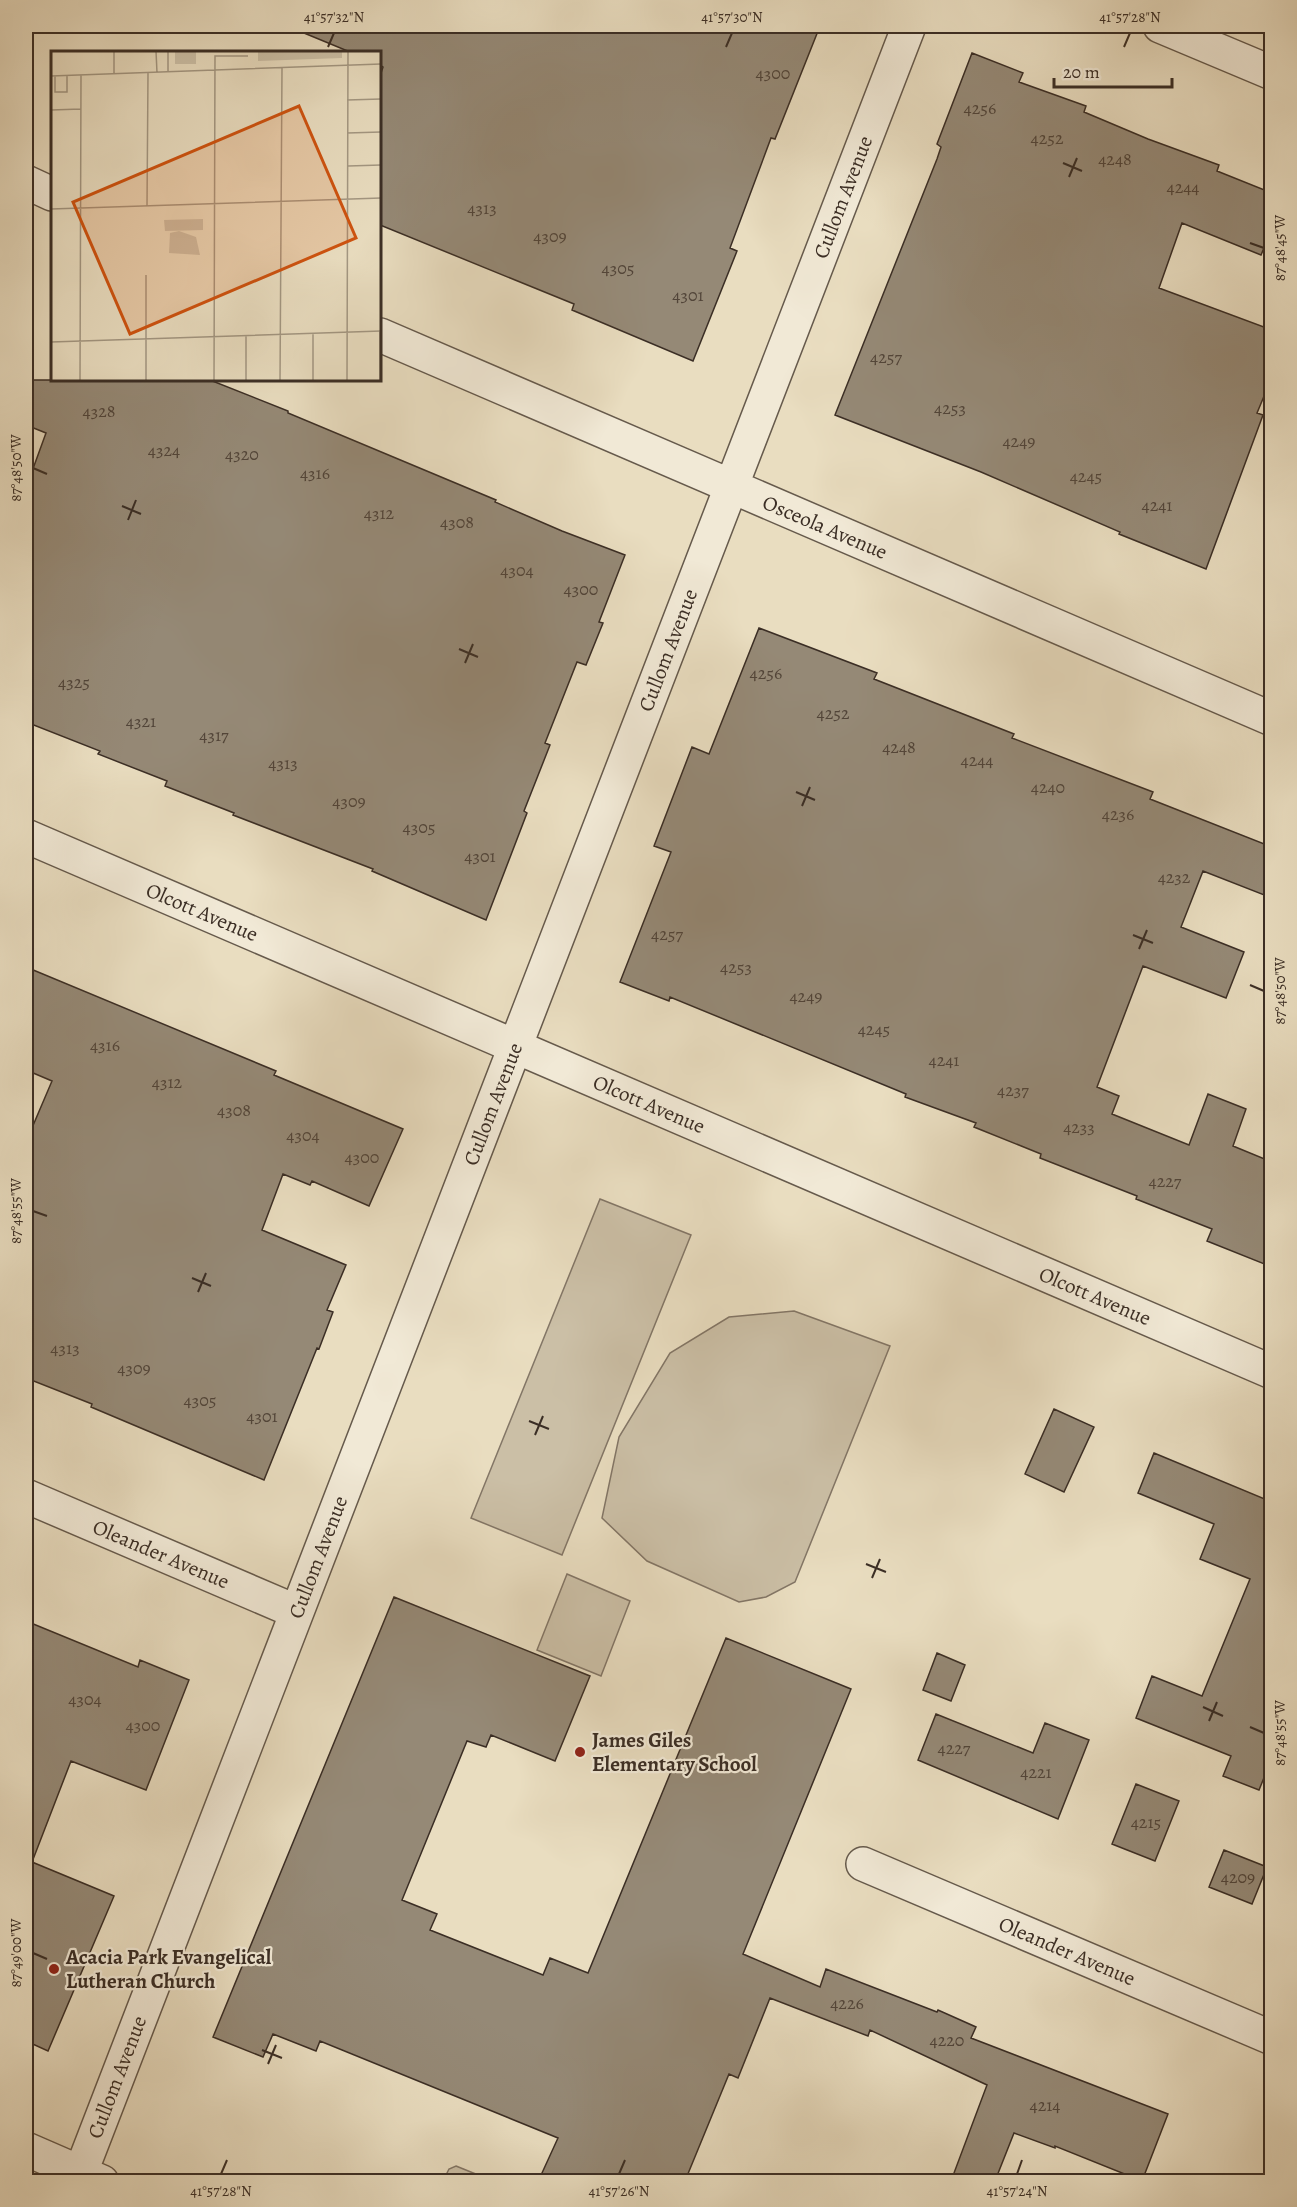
<svg xmlns="http://www.w3.org/2000/svg" width="1297" height="2207" font-family="Alegreya,serif">
<style>
.green{fill:#cbbfa6;stroke:#837666;stroke-width:1.5}
.building{fill:#958976;stroke:#3b2e25;stroke-width:1.5}
.lines{fill:none;stroke-linecap:round;stroke-linejoin:round}
.minor-casing{stroke:#665a4c;stroke-width:36}
.minor{stroke:#f1e9d6;stroke-width:33}
.ticks{fill:none;stroke:#3b2e25;stroke-width:2}
.poi-dot{fill:#8f2418;stroke:#f1e9d6;stroke-width:2}
.labels{text-anchor:middle;dominant-baseline:central;stroke-width:4.5;stroke-linejoin:round;paint-order:stroke}
.number-label{font-size:18px;fill:#524539}
.street-label{font-size:21px;fill:#3b2e25;stroke:#f1e9d6}
.poi-label{font-size:21px;font-weight:bold;fill:#3b2e25;stroke:#f1e9d6;text-anchor:start}
.inset-road{fill:none;stroke:#a39782;stroke-width:1.5}
.view{fill:#ce5310;fill-opacity:0.15;stroke:#ce5310;stroke-width:3}
.inset-edge{fill:none;stroke:#3b2e25;stroke-width:3}
.neatline{fill:none;stroke:#3b2e25;stroke-width:2}
.ticks-label{font-size:15px;text-anchor:middle;fill:#3b2e25}
</style>
<rect width="100%" height="100%" fill="#e9ddc0"/>
<filter id="stains"><feTurbulence type="fractalNoise" baseFrequency=".00333" numOctaves="4"/><feColorMatrix values="0 0 0 0 .2 0 0 0 0 .09 0 0 0 0 .02 0 0 0 .5 -.17"/></filter>
<radialGradient id="worn" r=".72"><stop offset=".6" stop-color="#630" stop-opacity="0"/><stop offset="1" stop-color="#630" stop-opacity=".3"/></radialGradient>
<path class="green" d="M600,1199L691,1235L562,1555L471,1518Z
M794,1311L890,1346L795,1582L766,1597L739,1602L647,1561L602,1518L619,1437L670,1353L729,1317Z
M567,1574L630,1601L601,1676L537,1650Z
M456,2166L493,2181H443L449,2169Z"/>
<path class="building" d="M287,26H820L775,139L771,138L730,248L737,251L693,361L572,310L574,304L380,225V76L383,67L380,65V52H350Z
M972,53L1023,73L1019,82L1086,106L1084,112L1148,139L1219,165L1217,171L1272,193V229L1261,255L1182,223L1159,288L1272,330V377L1257,413L1263,415L1206,569L1119,534L1120,532L981,472L835,415L937,159L941,147L937,144Z
M26,380H210L288,411V413L496,500L495,502L562,531L625,555L599,622L603,623L586,665L577,662L545,743L550,745L524,811L527,813L486,920L372,871L373,869L233,815L234,813L165,786L167,781L98,754L100,751L26,722V488L46,433L26,425Z
M759,628L877,673L874,679L1014,734L1012,738L1153,792L1150,799L1272,847V898L1203,871L1181,927L1244,952L1226,998L1143,966L1097,1087L1119,1096L1112,1114L1189,1145L1208,1094L1246,1109L1233,1146L1272,1162V1267L1207,1241L1212,1229L1136,1199L1137,1196L1040,1158L1041,1154L974,1127L976,1123L905,1097L906,1094L670,997L669,1001L620,982L671,852L654,846L692,747L709,754Z
M26,967L276,1071L274,1075L403,1129L369,1206L312,1181L310,1185L283,1174L262,1230L346,1265L327,1310L333,1312L319,1349L317,1348L264,1480L91,1407L92,1404L26,1378V1142L52,1081L26,1070Z
M1054,1409L1094,1427L1064,1492L1025,1474Z
M1154,1453L1272,1502V1758L1259,1790L1223,1776L1231,1756L1136,1718L1152,1676L1202,1696L1250,1579L1200,1559L1214,1524L1138,1493Z
M394,1597L590,1676L555,1761L491,1735L486,1747L467,1741L402,1900L437,1914L430,1930L543,1975L550,1958L588,1973L726,1638L851,1689L743,1954L820,1987L826,1969L937,2012L938,2010L976,2027L971,2038L1168,2114L1142,2181L1055,2146V2148L1014,2133L995,2181H976L954,2173L987,2085L870,2030L868,2036L770,1998L738,2078L729,2074L685,2181H566L542,2173L558,2138L428,2085L320,2041L316,2051L273,2034L263,2057L213,2037Z
M26,1621L138,1667L140,1660L189,1680L146,1790L71,1761L32,1862L114,1896L48,2051L26,2041Z
M937,1653L965,1665L951,1701L923,1690Z
M936,1714L1033,1753L1045,1723L1089,1740L1058,1819L918,1760Z
M1136,1784L1179,1801L1155,1861L1112,1844Z
M1224,1850L1267,1867L1252,1904L1209,1887Z"/>
<g class="lines">
<g class="minor-casing">
<path id="minor" d="M1160,26L1272,73
M26,182L52,194
M380,335L1272,719
M26,836L1272,1372
M26,1496L297,1612
M863,1864L1272,2038
M26,2149L102,2182
M77,2182L909,26"/>
</g>
<use href="#minor" class="minor"/>
</g>
<path class="ticks" d="M328,47L334,33M726,47L732,33M1124,47L1130,33M1063,163L1082,171M1069,177L1077,158M1250,243L1264,248M33,468L47,474M122,506L141,514M128,520L136,500M459,649L478,657M465,663L473,644M796,792L815,800M802,806L810,787M1133,935L1153,943M1139,949L1147,930M1250,985L1264,991M33,1211L47,1216M192,1278L211,1286M198,1292L206,1273M529,1421L549,1429M535,1435L543,1416M866,1564L886,1572M872,1578L880,1559M1203,1707L1223,1716M1209,1721L1217,1702M1250,1727L1264,1733M33,1953L47,1959M262,2050L282,2058M268,2064L276,2045M221,2174L227,2160M619,2174L625,2160M1017,2174L1022,2160"/>
<g class="poi-dot">
<circle cx="580" cy="1752" r="6"/>
<circle cx="54" cy="1969" r="6"/>
</g>
<g class="labels">
<g class="number-label">
<text x="773" y="73">4300</text>
<text x="980" y="108">4256</text>
<text x="1047" y="138">4252</text>
<text x="1115" y="159">4248</text>
<text x="1183" y="187">4244</text>
<text x="482" y="208">4313</text>
<text x="550" y="236">4309</text>
<text x="618" y="268">4305</text>
<text x="688" y="295">4301</text>
<text x="886" y="357">4257</text>
<text x="950" y="408">4253</text>
<text x="99" y="411">4328</text>
<text x="1019" y="441">4249</text>
<text x="164" y="450">4324</text>
<text x="242" y="454">4320</text>
<text x="315" y="473">4316</text>
<text x="1086" y="476">4245</text>
<text x="1157" y="505">4241</text>
<text x="379" y="513">4312</text>
<text x="457" y="522">4308</text>
<text x="517" y="570">4304</text>
<text x="581" y="589">4300</text>
<text x="766" y="673">4256</text>
<text x="74" y="682">4325</text>
<text x="833" y="713">4252</text>
<text x="141" y="721">4321</text>
<text x="214" y="735">4317</text>
<text x="899" y="747">4248</text>
<text x="977" y="760">4244</text>
<text x="283" y="763">4313</text>
<text x="1048" y="787">4240</text>
<text x="349" y="801">4309</text>
<text x="1118" y="814">4236</text>
<text x="419" y="827">4305</text>
<text x="480" y="856">4301</text>
<text x="1174" y="877">4232</text>
<text x="667" y="934">4257</text>
<text x="736" y="967">4253</text>
<text x="806" y="996">4249</text>
<text x="874" y="1029">4245</text>
<text x="105" y="1045">4316</text>
<text x="944" y="1060">4241</text>
<text x="167" y="1082">4312</text>
<text x="1013" y="1090">4237</text>
<text x="234" y="1110">4308</text>
<text x="1079" y="1127">4233</text>
<text x="303" y="1135">4304</text>
<text x="362" y="1157">4300</text>
<text x="1165" y="1181">4227</text>
<text x="65" y="1348">4313</text>
<text x="134" y="1368">4309</text>
<text x="200" y="1400">4305</text>
<text x="262" y="1416">4301</text>
<text x="85" y="1699">4304</text>
<text x="143" y="1725">4300</text>
<text x="954" y="1748">4227</text>
<text x="1036" y="1772">4221</text>
<text x="1146" y="1822">4215</text>
<text x="1238" y="1877">4209</text>
<text x="847" y="2003">4226</text>
<text x="947" y="2040">4220</text>
<text x="1045" y="2105">4214</text>
</g>
<g class="street-label">
<text transform="translate(843 197) rotate(-69)">Cullom Avenue</text>
<text transform="translate(825 527) rotate(23)">Osceola Avenue</text>
<text transform="translate(668 650) rotate(-69)">Cullom Avenue</text>
<text transform="translate(202 912) rotate(23)">Olcott Avenue</text>
<text transform="translate(493 1104) rotate(-69)">Cullom Avenue</text>
<text transform="translate(649 1104) rotate(23)">Olcott Avenue</text>
<text transform="translate(1095 1296) rotate(23)">Olcott Avenue</text>
<text transform="translate(161 1554) rotate(23)">Oleander Avenue</text>
<text transform="translate(318 1557) rotate(-69)">Cullom Avenue</text>
<text transform="translate(1067 1951) rotate(23)">Oleander Avenue</text>
<text transform="translate(117 2077) rotate(-69)">Cullom Avenue</text>
</g>
<g class="poi-label">
<text x="592" y="1740">James Giles<tspan x="592" dy="24">Elementary School</tspan></text>
<text x="66" y="1957">Acacia Park Evangelical<tspan x="66" dy="24">Lutheran Church</tspan></text>
</g>
</g>
<g transform="translate(51 51)">
<rect width="330" height="330" fill="#e9ddc0"/>
<path d="M124,0H145V13H124ZM207,0H291V7L207,10ZM152,168V179L114,180L113,169ZM128,180L145,186L149,204L118,202L119,182Z" fill="#cbbfa6"/>
<path class="inset-road" d="M105,0L106,22M117,0V21M63,23V0M0,25L330,13M4,25V41H16V25M296,49L330,48M0,59L30,58M296,82L330,81M297,115L330,114M96,155L97,22M0,158L330,147M95,224V330M262,282V330M0,291L330,280M29,330L30,24M163,330L164,5H197M195,330V285M229,330L231,17M296,330L297,0M329,330V280"/>
<path class="view" d="M248,55L305,187L79,283L22,151Z"/>
<rect width="330" height="330" class="inset-edge"/>
</g>
<rect width="1297" height="2207" fill="none" stroke="#e9ddc0" stroke-width="66"/>
<path d="M1054 78v9h118v-9" fill="none" stroke="#3b2e25" stroke-width="3"/>
<text x="1063" y="78" font-size="18" fill="#3b2e25" stroke="#f1e9d6" stroke-width="4.5" paint-order="stroke">20 m</text>
<rect x="33" y="33" width="1231" height="2141" class="neatline"/>
<g class="ticks-label">
<text x="334" y="22">41°57'32"N</text>
<text x="732" y="22">41°57'30"N</text>
<text x="1130" y="22">41°57'28"N</text>
<text transform="translate(1280 248) rotate(-90)" y="5">87°48'45"W</text>
<text transform="translate(16 468) rotate(-90)" y="5">87°48'50"W</text>
<text transform="translate(1280 991) rotate(-90)" y="5">87°48'50"W</text>
<text transform="translate(16 1211) rotate(-90)" y="5">87°48'55"W</text>
<text transform="translate(1280 1733) rotate(-90)" y="5">87°48'55"W</text>
<text transform="translate(16 1953) rotate(-90)" y="5">87°49'00"W</text>
<text x="221" y="2196">41°57'28"N</text>
<text x="619" y="2196">41°57'26"N</text>
<text x="1017" y="2196">41°57'24"N</text>
</g>
<rect width="100%" height="100%" filter="url(#stains)"/>
<rect width="100%" height="100%" fill="url(#worn)"/>
</svg>
